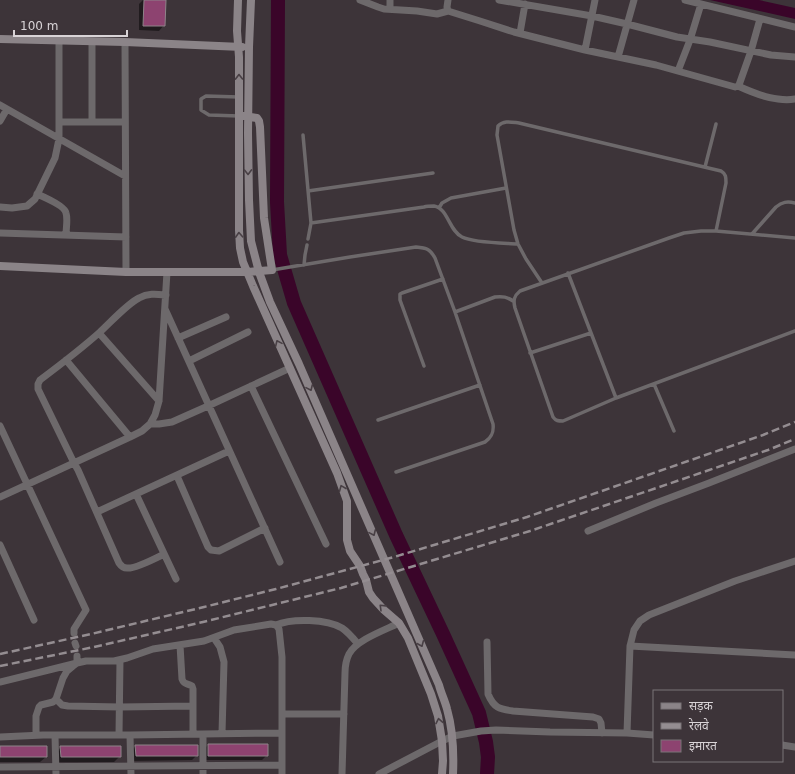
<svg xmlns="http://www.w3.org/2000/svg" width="795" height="774" font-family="'DejaVu Sans','Noto Sans Devanagari',sans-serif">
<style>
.water{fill:#3a0529}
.shadow{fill:#0007}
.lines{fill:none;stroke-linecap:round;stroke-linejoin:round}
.river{stroke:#3a0529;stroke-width:14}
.building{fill:#8d4370;stroke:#8e8489}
.lane{stroke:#6d696b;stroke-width:3.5}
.street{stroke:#6d696b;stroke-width:7}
.secondary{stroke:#8b8488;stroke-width:8}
.rail{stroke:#948d91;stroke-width:2.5;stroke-dasharray:8 4;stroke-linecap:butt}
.oneway{stroke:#494045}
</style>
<rect width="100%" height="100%" fill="#3d3439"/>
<path class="water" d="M710,0H759L795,8V19Z"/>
<path class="shadow" d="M143,0H165L164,25L159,31L139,30V4Z
M208,745L267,755L262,760H203V750Z
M136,746L197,755L192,760L131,761L130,751Z
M0,747L46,757L40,762H0Z
M61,747L120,756L114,762H56V752Z"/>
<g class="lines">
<path class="river" d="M278,0L277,202L280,255L294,303L396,535L443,634L479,713L486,742L488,757L487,774"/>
</g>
<path class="building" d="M144,0H166L165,26H143Z
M208,744H268V756H208Z
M135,745H198V756H136Z
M0,746H47V757H0Z
M60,746H121V757H61Z"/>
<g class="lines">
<path class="lane" d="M239,116L209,115L201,110V99L206,96L239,97
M303,135L311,223L308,239
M705,167L716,124
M308,191L433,173
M439,208L442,203L451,198L506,188
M311,223L424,207C427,206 431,206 434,206C448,208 449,231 462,237C474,243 504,243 518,244
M752,234L776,207C782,202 787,201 795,203
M795,238L716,231H701L684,233L669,238L520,291C514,296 513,300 515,308L553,417C556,421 558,421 563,421L616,398L795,331
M304,265L305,255L307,245
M272,270L350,257L416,247C427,248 430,249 435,258L455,312L493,424C494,432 492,437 485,442L396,472
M568,273L616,398
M542,283L526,259L518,244L514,230L497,135L498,126C504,120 511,122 519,123L721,171C726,174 726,177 726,183L716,231
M455,312L495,297C503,296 507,297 513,301
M530,353L591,333
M424,366L400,300V294L402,293L443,279
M654,384L674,431
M378,420L480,385"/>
<path class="street" d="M360,0L378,7L384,9L417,11L437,14L448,11
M390,0V9
M448,0L447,7L448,11L480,21L514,32L585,50L656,65L735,87L738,86L739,85L751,51L760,19
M499,0L592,16L627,24L677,37L710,42L771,55L795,57
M685,0L795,27
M520,33L525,4
M92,42V122
M125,42L126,272
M585,50L595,0
M618,57L634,0
M678,71L690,40L701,4
M738,86C749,91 766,98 778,99C784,100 790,100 795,99
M0,105L125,176
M0,121L7,109
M59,122H125
M37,194C44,197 65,206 66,213C68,219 66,228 66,235
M0,207L12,208L27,206L35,199L55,158L59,139V41
M0,233L126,237
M165,309L280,562
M99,333L159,401
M178,338L226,317
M66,360L130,437
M189,361L248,332
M251,386L326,544
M150,424L155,415L159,401L167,272
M0,426L86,610L74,629V633
M177,476L208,547L211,550L219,551L265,528
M136,494L176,579
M0,497L130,437L142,431L150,424H159L172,422L208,406L290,368
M97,512L229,451
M588,531L656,503L709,483L795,449
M0,545L34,620
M164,554C156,558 135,569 127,568C123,568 121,566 119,563L78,470L74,463L38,389V384L40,380C60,365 81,349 100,332C111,322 127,304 139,298C148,293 156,294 166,295
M276,625C292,618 327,619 342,628C348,632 353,638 358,644
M214,638L220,647L224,662L222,733
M487,642L488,694C494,708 499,709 513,711L593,717L599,719L601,723L602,733
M75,643L76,646
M180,645L182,679C184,685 187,683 192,686L193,689V734
M630,646L795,655
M0,682L77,663V656
M56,699L62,705L68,706L120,707L193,706
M282,714H344
M627,733L630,646L634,630L640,621L649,615L735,581L795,561
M203,734V774
M36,735V716L39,707L41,705L53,702L56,699L63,678L67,671L73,666L77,663L86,661H114L127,658L153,649L204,641L234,630L271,624L276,625L279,629L282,657V774
M55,735L56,774
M119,735L120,660
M130,735L131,774
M0,737L43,735H130L281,733
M782,745L795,747
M0,767L281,765
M342,774L345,673C345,667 346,660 349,654C356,640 385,630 399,623
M379,774L442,741L453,736L481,731L496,730L550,732L627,733L654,735"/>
<path class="secondary" d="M238,0L237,31L239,57V230L240,248L243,262L253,286L337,473L347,501V540L350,551L360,566L363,574L366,580L369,592L373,598L384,610L399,623L408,638L431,694L438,716L442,741L443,761L442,774
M251,0L249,47L248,133L249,200L251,241L259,272L270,302L299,364L439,685C441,693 445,701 447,709C453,730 454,752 453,774
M0,39L125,42L242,47
M0,266L126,272H248L272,270L264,218L260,127L259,121L257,118L244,116"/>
<path class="rail" d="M0,654L91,634L204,607L276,589L394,557L527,517L763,435L795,422
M0,666L94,647L203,622L341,588L530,531L768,450L795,439"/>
</g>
<defs><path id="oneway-chevron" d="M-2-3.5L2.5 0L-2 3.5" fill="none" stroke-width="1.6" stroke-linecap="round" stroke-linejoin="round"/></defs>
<g class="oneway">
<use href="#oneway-chevron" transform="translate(239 77) rotate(-91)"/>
<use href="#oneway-chevron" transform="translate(248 172) rotate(89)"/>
<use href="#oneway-chevron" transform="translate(239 235) rotate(-93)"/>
<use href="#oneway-chevron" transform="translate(278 343) rotate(-114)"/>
<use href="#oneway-chevron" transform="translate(310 388) rotate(66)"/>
<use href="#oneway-chevron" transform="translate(342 488) rotate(-112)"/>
<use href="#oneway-chevron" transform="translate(373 533) rotate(66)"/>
<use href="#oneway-chevron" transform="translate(382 607) rotate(-136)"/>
<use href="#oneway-chevron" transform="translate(421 644) rotate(67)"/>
<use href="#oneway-chevron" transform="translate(439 721) rotate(-101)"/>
</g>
<rect x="653" y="690" width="130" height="72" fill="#3d3439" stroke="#7b7478"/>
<rect x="661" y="703" width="20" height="6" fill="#8b8488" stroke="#7b7478"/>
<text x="689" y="710" font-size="12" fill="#d9d4d7">सड़क</text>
<rect x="661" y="723" width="20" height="6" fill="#948d91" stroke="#7b7478"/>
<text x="689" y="730" font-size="12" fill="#d9d4d7">रेलवे</text>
<rect x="661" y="740" width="20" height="12" fill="#8d4370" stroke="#7b7478"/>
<text x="689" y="750" font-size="12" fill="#d9d4d7">इमारत</text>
<path d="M14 30v6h113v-6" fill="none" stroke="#d9d4d7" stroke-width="2"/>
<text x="20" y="30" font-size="12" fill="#d9d4d7" stroke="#3d3439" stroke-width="3" paint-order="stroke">100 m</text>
</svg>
